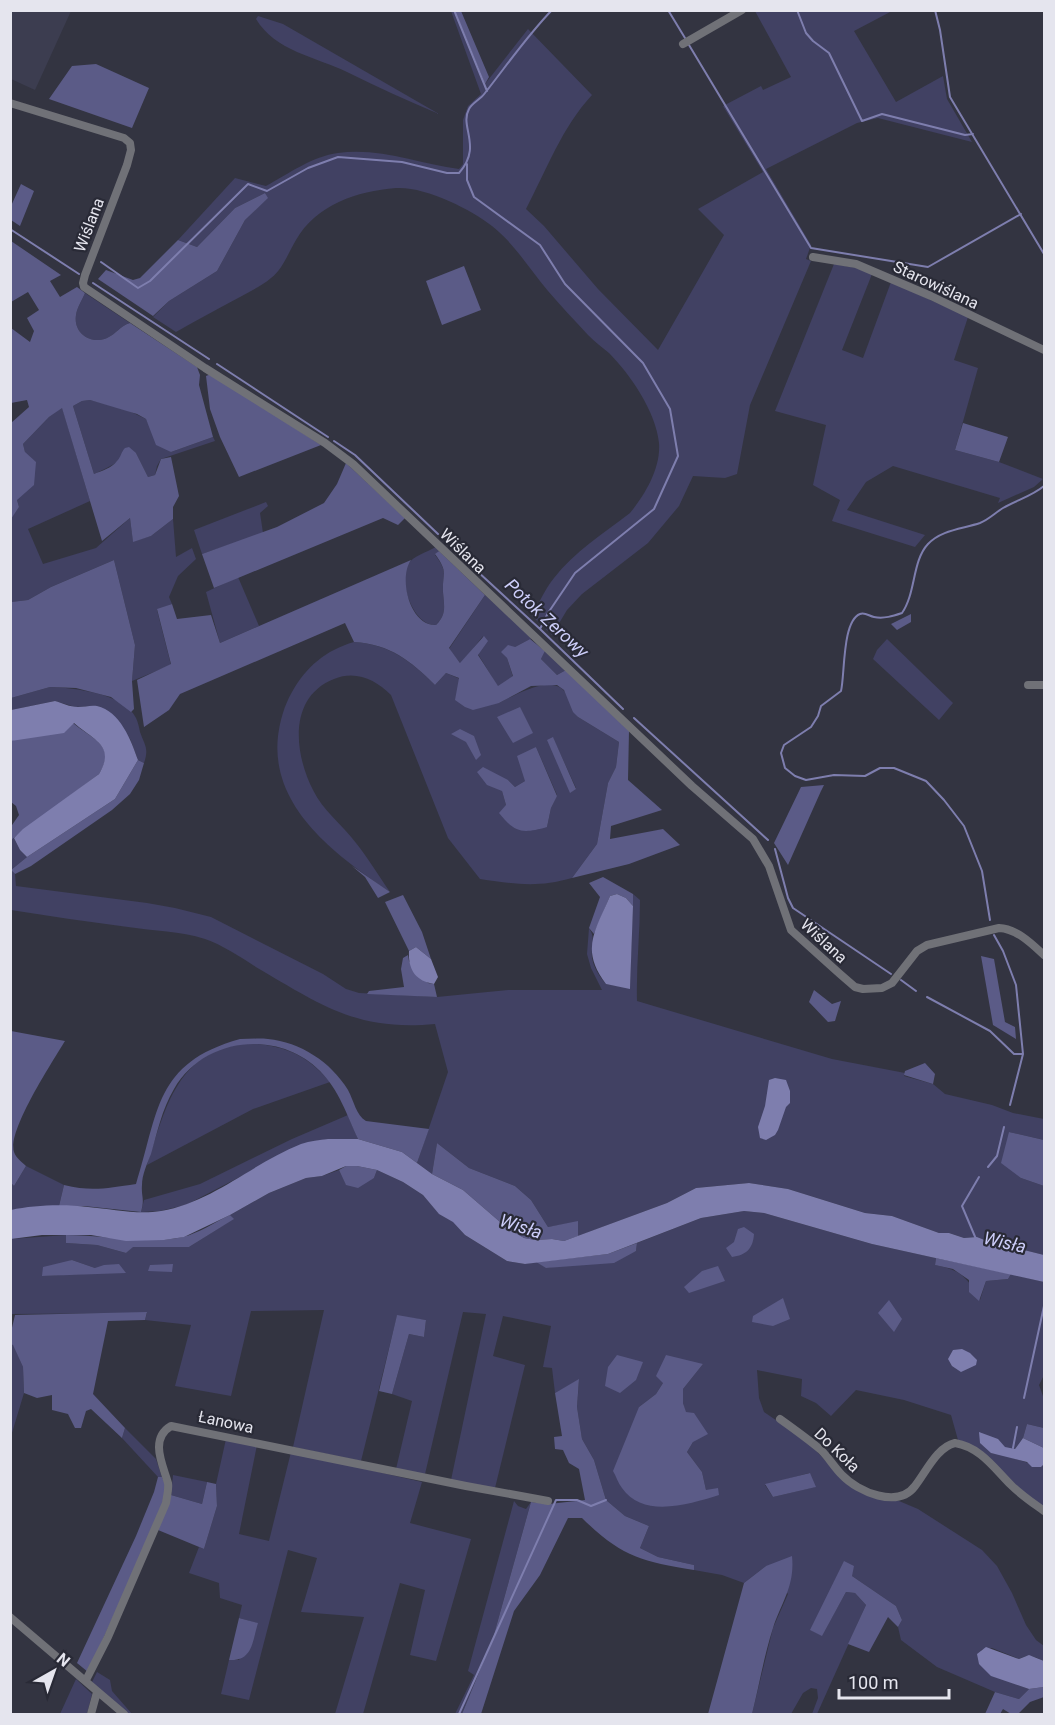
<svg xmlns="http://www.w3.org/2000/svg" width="1055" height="1725" font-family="Roboto,sans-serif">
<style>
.built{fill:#3c3d50}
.green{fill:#414163;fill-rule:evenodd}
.forest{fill:#5b5b87}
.water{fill:#7e7eae}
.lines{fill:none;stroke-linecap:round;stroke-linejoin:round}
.stream{stroke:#7e7eae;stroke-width:2}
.minor{stroke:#707177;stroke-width:8}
.labels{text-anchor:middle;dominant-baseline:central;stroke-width:4.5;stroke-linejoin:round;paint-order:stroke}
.street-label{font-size:16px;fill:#e5e5ee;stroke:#292a36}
.water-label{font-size:18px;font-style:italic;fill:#cdcefa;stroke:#292a36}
</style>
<rect width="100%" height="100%" fill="#333441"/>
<path class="built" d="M11,10L71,11L35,90L11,79Z"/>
<path class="green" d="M451,11H455L485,84L528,29L592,95C562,127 546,171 526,209L544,226L598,289L658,350L724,235L698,209L763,172L723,106L761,86L763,90L791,77L755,11H892L854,31L896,102L943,76L947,99L972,142L878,118L857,123L766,169L811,245L806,259L811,261L750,405L737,474L725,478L693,476L679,506L648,543L582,594L567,610L552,635L532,616C539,603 545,589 554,578C574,552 604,533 630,513C645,495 661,468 659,443C656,412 630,374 609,353C602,347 595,342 588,335C575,321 561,306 548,291C530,270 515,244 492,226C471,209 424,186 396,188C357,191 316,205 296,240C288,253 283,269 271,278C262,286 250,291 240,297C219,308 197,320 176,332L153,317L169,301L217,271L245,220L267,198L265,193L235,208L197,247L178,240L235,178L266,186C288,174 313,156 338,153C379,147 420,164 459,169L463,164V120L468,106L481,94Z
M258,16L283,24L439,114C408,101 377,87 347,72C316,57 275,51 256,19Z
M834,264L856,268L872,274L842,350L863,358L891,282L968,317L954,360L978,368L955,450L999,462L1043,479L1034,487L998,503L1000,498L893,466L866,482L847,510L925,535L915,547L832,521L840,500L813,485L826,425L775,411Z
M85,293L130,323C120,326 116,334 107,338C91,345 73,333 76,315C77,308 82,300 85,293Z
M90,400L125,409L146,419L152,431L171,452L213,437L215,441L161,459L157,466L155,475L148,477L136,453C121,459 109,468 94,474L73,406L82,401Z
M62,407L90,501L28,529L43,564L96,548L130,518L133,541L151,536L173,519L176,557L192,548L196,559L178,576L169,597L172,604L157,610L171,665L132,681L135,645L114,560L51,587L28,600L11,602L10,519L19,507L17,500L25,452L23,444L49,417Z
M266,502L268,506L260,513L263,533L202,554L194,530Z
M436,547L439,551L435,555C449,573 442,574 443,593C444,606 447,614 436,625C413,626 398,581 408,564C413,556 427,552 436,547Z
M238,577L259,626L220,643L206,592Z
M485,595L532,638L515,647L502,652L507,658L513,677L498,687L478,654L483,636L461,664L449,649Z
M887,639L953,703L939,720L873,659L877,650Z
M354,642C389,644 411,661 435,685L446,673L460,679L499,703C513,696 552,673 565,692C570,700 572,710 578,717L619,742L616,767L608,783L597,844L572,878C537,888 515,884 480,879L448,838L391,695C376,680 356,670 334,679C288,697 294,753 313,790C323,811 342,824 356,843C368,858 379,876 390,892C337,856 270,808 278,736C280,721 284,706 292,692C306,667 326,650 354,642ZM553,738L576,788L571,792L548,741ZM536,747L557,795L551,808L547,827L506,805L502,791L508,780L515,787L525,781Z
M545,651L566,670L557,675L541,659Z
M50,687C74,688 124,693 136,718C138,722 139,727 140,732C145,746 149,748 144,763L138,760L130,739L96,706L75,707L55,701L11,710V698Z
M14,838L20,850L27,857L11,870L15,874L16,886L147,903L175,908L211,917L323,974L346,989L359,993L437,997L508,990H602L591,968L587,954L589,928C596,938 591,946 592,957C593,967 600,977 606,984L630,988L633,894L640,900C640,934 636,967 637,1001L832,1059L905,1073L904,1076L933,1084L945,1094L992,1105L1013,1113L1044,1119V1140L1009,1132L1021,1178L1044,1186V1255L987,1241L977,1237L964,1238L949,1233H939L892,1216L865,1213L788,1189L749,1183L696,1188L667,1203L578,1236V1222L548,1227L531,1200L515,1186L469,1168L437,1143L432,1174L417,1163L448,1072L435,1024C359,1031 324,1007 261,970C243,959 225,946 205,939C180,931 154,931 128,927C89,922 50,916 11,910L10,840Z
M248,1043C285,1046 306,1054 330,1082L253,1109L147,1165C166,1107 177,1050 248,1043Z
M348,1115L358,1139H328L303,1144L186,1205L160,1211L141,1212L144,1200L200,1184L292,1139Z
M26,1166L64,1185L59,1206L11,1210L10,1182L14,1186Z
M339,1170L346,1184L374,1178L377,1170L403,1182L423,1195L439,1213L453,1221L465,1235L507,1261L525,1264L536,1262L547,1268L636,1251L637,1243L701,1218L744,1211L764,1213L872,1244L936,1258L935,1265C961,1270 967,1277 980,1300L986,1281L1008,1279L1011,1274L1044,1282V1375L1039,1385L1044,1399V1428L1027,1424L1023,1438L1015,1449L991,1453L1000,1454L1041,1467L1044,1464V1509C1036,1502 1025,1496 1017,1488C998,1468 985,1448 958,1440L951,1415L904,1400L856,1390L831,1416L816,1403L801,1396L802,1379L757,1370L759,1398L764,1412L808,1442L849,1486L882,1499L899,1501L918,1509L982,1550L997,1566L1012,1593L1026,1625L1036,1640L1044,1646V1661C1035,1657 1029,1653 1019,1659L992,1648L981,1650L1013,1683L1029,1689L1019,1699L995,1692L937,1667L901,1640L898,1627L902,1620L896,1606L852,1576L811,1630L822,1635L846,1592L855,1593L866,1605L817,1714H812L818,1698L817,1689L811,1688L803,1693L791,1714H752L773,1628L788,1594L766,1566L744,1583L722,1575L694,1570V1565L658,1557L640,1548L649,1526L625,1516L606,1500L594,1460L582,1439L577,1407L579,1380L555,1393L552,1368L543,1367L551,1326L503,1316L493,1356L525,1365L495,1488L451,1480L486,1314L463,1312L425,1474L396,1469L412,1401L392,1394L409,1334L424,1337L426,1320L397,1316L361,1461L293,1447L324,1310L251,1311L231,1396L175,1386L191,1325L145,1320L147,1313L11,1314V1239L66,1235V1243L97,1245L126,1253L132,1247H189L233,1219L230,1215L269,1193L306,1178L322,1176ZM72,1260L95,1268L125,1272L42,1276ZM703,1364L683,1389V1403L693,1442L687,1452L702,1472L706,1490L639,1407L656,1394L663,1383ZM809,1473L815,1487L773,1497L765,1485Z
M11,1344H13L23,1367L24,1393L11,1436Z
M125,1428L156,1459L162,1477H158L122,1438Z
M226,1439L257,1445L239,1534L269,1541L291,1452L422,1482L410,1523L471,1539L436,1661L410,1655L425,1590L400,1583L363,1714H335L364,1617L301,1612L317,1558L288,1550L249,1700L221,1694L229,1660H239L257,1623L239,1618L242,1605L220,1598L219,1583L189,1573L199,1547L204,1549L217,1506L216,1484Z
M173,1475L207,1482L202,1504L171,1495Z
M514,1501L518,1506L526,1509L531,1502L493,1638L462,1714H455L474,1675L468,1671Z
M97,1672L110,1680L112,1691L132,1714H128L97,1690L92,1682Z
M76,1679L92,1694L87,1714H60Z"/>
<path class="forest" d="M455,11H461L489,77L485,84Z
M96,64L149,88L132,128L49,99L72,66Z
M21,184L34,191L20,226L11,220V206Z
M265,193L268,198L245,220L217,271L169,301L153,316L98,279L106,270L133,280L140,278L178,240L197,247L235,208Z
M11,241L61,275L50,281L60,297L77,287L85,293C82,300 77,308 76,315C73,333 91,345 107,338C116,334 120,326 130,323L197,367L200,375L199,385L213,437L171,452L156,445L146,419L137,414L90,400L82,401L73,406L94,474C101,471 112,468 117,461C121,457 121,452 125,448L129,447L136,453L148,477L155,475L161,459L171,457L179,496L173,507V519L151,536L133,542L130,518L102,541L62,408L49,417L23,444L25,452L36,462L34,485L17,500L19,507L11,519V423L29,407L27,400L11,403V328L30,342L34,331L27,318L39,310L28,292L11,302Z
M464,266L481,310L442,325L426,281Z
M211,374L321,445L239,477L220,437L210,409L206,376Z
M963,423L1008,437L999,462L955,450Z
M346,463L405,518L398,525L383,518L214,588L202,554L277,527L324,503L337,484Z
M439,551L485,595L449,648L460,663L484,636L488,641L478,655L498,686L513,676L507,658L501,652L508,645L515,647L530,639L545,651L541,659L557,675L566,670L629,731L628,780L662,810L611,826L610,839L663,829L680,845L629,864L572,878L597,844L608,783L616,767L619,742L578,717L573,712L564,690L557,685L531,686L499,703L473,710L465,707L455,700L459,678L446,673L435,685C411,661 390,644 354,642L345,623L180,694L169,710L144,727L137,680L171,664L157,609L172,604L177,619L211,615L220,643L411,560C398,578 410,626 436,625C447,614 444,606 443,592C442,573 449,573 435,554Z
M114,560L135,645L132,681L134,709L131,712L111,697L76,688L50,687L11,698V602L28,600L51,587Z
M911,614V622L897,630L891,624Z
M520,707L533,733L513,743L497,717Z
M73,723C93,740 117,745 99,774L11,840L10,828L19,815L16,806L11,802V741Z
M460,729L474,736L481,755L476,760L466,742L451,734Z
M553,737L576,789L570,793L547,740Z
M536,747L557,796L551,808L547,827C522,834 515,833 499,813L506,805L502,791L487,785L477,772L483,767L508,780L515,787L525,781L517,756Z
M138,760L144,763L139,780L130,794L112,810L31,866L15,874L11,870L27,857L115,799Z
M824,785L821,791L788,865L774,843L801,787Z
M352,866L390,892L378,898L365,877Z
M603,877L633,894V906L626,898L617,894L610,896L594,934L589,928L600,897L589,883Z
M403,895L422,932L431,959L416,947L409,951L385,902Z
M408,955L409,961L428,983L434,984L437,997L367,994L369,991L404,987L401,969L403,958Z
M981,956L994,959L1005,1022L1015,1027L1016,1039L993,1025Z
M814,990L832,1004L841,1001L835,1021L828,1022L809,1002Z
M11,1031L65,1041C53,1061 7,1131 14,1152C16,1158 22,1162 26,1166L14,1186L10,1182Z
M240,1039C249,1039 259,1038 268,1039C300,1042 331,1062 348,1090C354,1101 356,1115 366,1121L429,1129L417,1163L402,1152L358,1139C347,1115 339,1090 320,1071C278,1029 204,1037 174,1089C162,1109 157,1133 151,1154C147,1164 142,1175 142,1185C141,1197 145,1198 141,1212L84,1206H59L64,1185C92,1192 108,1188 136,1184C159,1112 154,1063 240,1039Z
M925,1063L935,1074L933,1084L904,1075L905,1071Z
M1009,1132L1044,1140V1186L1021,1178L1001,1163Z
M437,1143L469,1168L515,1186L531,1200L548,1227L578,1221V1236L564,1241L552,1239L535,1240L524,1238L507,1228L463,1190L432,1174Z
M346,1166H357L377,1170L374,1178L358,1188L346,1185L339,1170Z
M230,1215L234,1219L189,1247H133L126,1253L97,1245L66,1243V1235C104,1235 144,1245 183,1237C199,1233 215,1222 230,1215Z
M744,1227L754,1234C753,1249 746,1255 732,1257L726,1248L734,1242L738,1229Z
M637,1243L636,1251L614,1263L546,1268L536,1262L608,1254Z
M936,1258L1011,1274L1008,1279L986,1281L979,1301L969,1292V1280L953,1269L935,1265Z
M72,1260L95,1268L104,1265L119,1264L126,1273L42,1276L43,1267Z
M173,1264L172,1272L148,1271L150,1265Z
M718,1266L725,1281L689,1293L684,1287L702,1271Z
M783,1298L790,1319L773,1326L752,1322L753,1316Z
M889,1300L902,1319L894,1332L878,1313Z
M147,1312L145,1320L108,1321L93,1394L125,1428L122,1438L91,1409L86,1411L81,1428H75L68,1414L52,1410V1395L37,1398L24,1393L23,1367L13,1345L11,1344V1332L15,1315Z
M397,1315L426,1320L424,1337L409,1334L392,1394L379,1391Z
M617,1355L643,1362L636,1380L620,1393L605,1386L608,1367Z
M666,1355L703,1364L683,1389V1403L686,1412L694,1413L708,1434L693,1442L687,1452L702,1472L706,1490L718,1488L719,1495C690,1504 643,1519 622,1488C618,1483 616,1476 613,1471L639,1407L656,1394L663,1383L656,1376Z
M579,1379L577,1407L582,1439L594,1460L606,1500L625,1516L649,1526L640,1548L658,1557L694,1565V1570C640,1561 622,1557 582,1518H568L540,1575L514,1611L481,1714H462L493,1638L531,1502L549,1504L585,1500L579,1469L569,1463L563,1450L555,1449L554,1437L562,1436L555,1393Z
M1027,1424L1044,1428V1448L1023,1438Z
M810,1473L816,1487L773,1497L765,1484Z
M158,1477H162L167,1488L165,1503L88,1672L77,1663L136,1536L154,1492Z
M207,1482L216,1484L217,1506L204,1549L158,1530L171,1495L202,1504Z
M792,1556C795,1586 782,1601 773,1628C764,1656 759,1686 752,1714H708L744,1583L766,1566Z
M844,1561L854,1566L852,1576L896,1606L902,1620L898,1627L888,1617L869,1652L848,1644L866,1605L855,1593L846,1592L822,1636L810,1630Z
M239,1618L258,1623C252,1642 253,1661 229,1660Z
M1044,1687V1697L1030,1702L1018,1714H1011L1003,1709L1000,1714H985L995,1692L1019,1699L1029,1689Z"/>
<path class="water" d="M55,701C62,703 70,707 78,707C84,707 91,705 97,706C120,711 131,740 138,760L115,799L27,857L20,850L14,838L23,829L99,774C116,745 93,740 74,723L64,733L11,741V710Z
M617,894L626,898L633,906L630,989L606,984C580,950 595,931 610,896Z
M416,947L431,959L438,977L434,984C415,981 408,969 409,951Z
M775,1078L786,1080L790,1091V1103L786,1107L778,1130L775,1135L766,1140L760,1138L758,1127L765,1106L769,1080Z
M328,1139H358L402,1152L432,1174L463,1190L507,1228L524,1238L535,1240L552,1239L564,1241L667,1203L696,1188L749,1183L788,1189L865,1213L892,1216L939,1233H949L964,1238L977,1237L987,1241L1044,1255V1282L872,1244L764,1213L744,1211L701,1218L608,1254L525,1264L507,1261L465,1235L453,1222L439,1214L423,1195L403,1182L377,1170L357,1166H346L322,1176L306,1178L269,1193L230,1215L184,1237L164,1240L126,1241L91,1235H42L11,1239V1210C34,1205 64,1204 88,1207C112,1209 138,1215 161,1211C213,1202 253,1163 301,1144C310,1141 320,1140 328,1139Z
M962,1349L970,1353L977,1360L976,1365L961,1372L952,1366L948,1359L953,1350Z
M979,1432L998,1439L1005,1447L1015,1449L1023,1438L1044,1448V1464L1041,1467H1032L1027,1462L991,1453L980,1443Z
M986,1647L1019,1659L1029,1655L1044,1661V1687L1029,1689L991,1676L979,1664L977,1654Z"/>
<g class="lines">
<path class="stream" d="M454,10L487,91
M668,10L685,38
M797,10L806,33L813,41L829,53L862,121L882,114L965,135L973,134
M935,10L940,30L950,97L1044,254
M689,45L811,248L928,267L1021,214
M467,164V180L474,197L540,245L565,284L643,363L670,409L678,456L654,509L575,573L548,613L540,629
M10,229L79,274
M101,262L138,288L150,281L248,184L267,191L308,168L338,157L402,162L447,173H459C483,146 459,127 469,109C472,103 481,99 485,93C507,65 527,36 552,10
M93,283L209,359
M217,364L328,437
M334,441L355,455L438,534
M452,548L540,629L623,709
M634,718L768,840
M775,849L788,898L793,908L891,974
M990,920L982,871L964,826L944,800L926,781L894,768H880L865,776L834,775L806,780L795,776L785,768L781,753L784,745L811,727L818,716L821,706L841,691C845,675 842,621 860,614C865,612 869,616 874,617C884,619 893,616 902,613C916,593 912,561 928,544C941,530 962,529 980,523C988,520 995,513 1003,508C1017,500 1032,496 1044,486
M994,935L1003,951L1016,985L1023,1054L1010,1105
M901,980L916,991
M927,997L990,1031L1014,1054H1023
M988,1167L997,1156L1004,1127
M976,1239L962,1206L979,1177
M1024,1398L1044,1306
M1013,1448L1017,1427
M459,1714L556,1500H577L591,1506L606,1500"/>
<path class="minor" d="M683,44L742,10
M10,103L124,138L130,143L131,150L127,165L85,275L83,283L84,287L205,368L325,443L353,464L692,786L753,839L769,866L791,930L840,974L855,987L863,989L882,988L892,983L917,951L927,945L999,928C1017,929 1031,943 1044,955
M813,257L856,264L931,296L1044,350
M1028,685H1044
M780,1419C794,1429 808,1439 821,1450C829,1458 834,1467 842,1475C858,1492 898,1509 915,1486C926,1472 937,1447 955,1443C980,1447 994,1468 1011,1485C1021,1495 1033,1503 1044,1511
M10,1617L124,1714
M86,1680L108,1637L166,1503C167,1496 169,1489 168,1483C163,1465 149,1439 171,1426L466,1486L548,1501
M91,1714L97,1692"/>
</g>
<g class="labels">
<g class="street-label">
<text transform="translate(89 225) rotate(-69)">Wiślana</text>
<text transform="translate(936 285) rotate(25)">Starowiślana</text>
<text transform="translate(463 551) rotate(44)">Wiślana</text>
<text transform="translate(824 941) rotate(43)">Wiślana</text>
<text transform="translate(226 1422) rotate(12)">Łanowa</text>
<text transform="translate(837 1450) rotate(44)">Do Koła</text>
</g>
<g class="water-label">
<text transform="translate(547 618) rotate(43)">Potok Zerowy</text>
<text transform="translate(521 1226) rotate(18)">Wisła</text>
<text transform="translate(1005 1242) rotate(13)">Wisła</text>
</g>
</g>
<rect width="1055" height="1725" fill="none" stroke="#e5e5ee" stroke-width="24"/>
<g transform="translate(54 1671) rotate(40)" stroke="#292a36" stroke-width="4.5" paint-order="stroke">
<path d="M0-4.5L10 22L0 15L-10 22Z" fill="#e5e5ee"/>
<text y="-9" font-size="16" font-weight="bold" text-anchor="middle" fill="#e5e5ee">N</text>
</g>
<path d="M839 1689v9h110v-9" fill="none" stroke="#e5e5ee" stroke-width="3"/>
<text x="848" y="1689" font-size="18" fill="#e5e5ee" stroke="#292a36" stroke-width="4.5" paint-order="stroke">100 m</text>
</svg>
